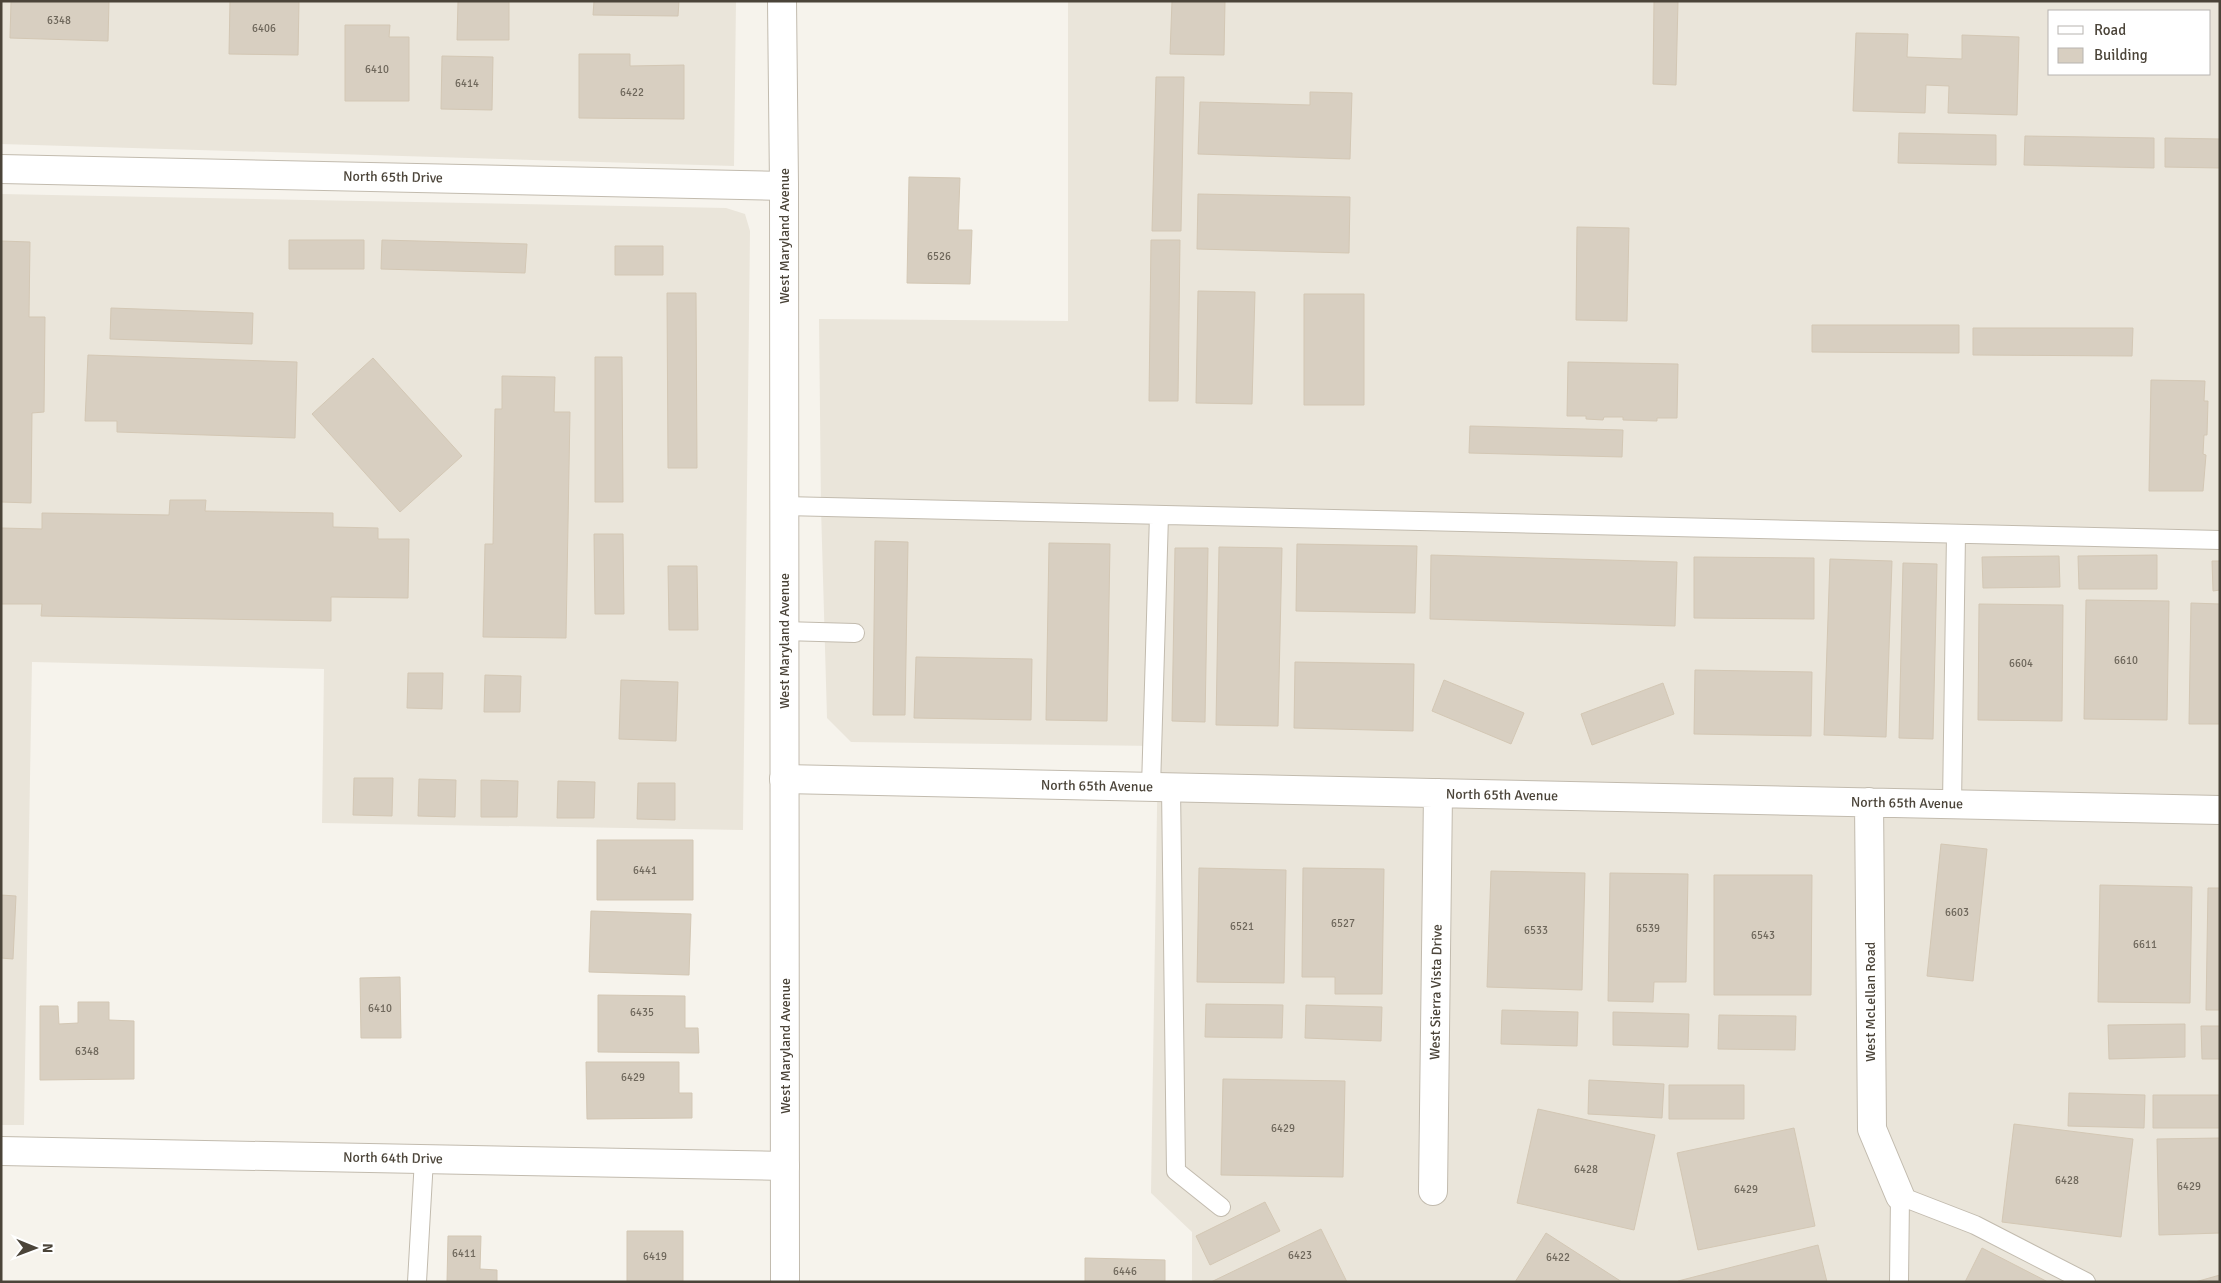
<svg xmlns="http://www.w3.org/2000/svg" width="2221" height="1283" font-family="Signika,sans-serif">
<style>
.residential{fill:#eae5da;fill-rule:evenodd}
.building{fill:#d8cfc1;stroke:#d3c7b4}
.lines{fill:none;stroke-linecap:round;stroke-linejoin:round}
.service-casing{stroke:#c2bbae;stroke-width:20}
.minor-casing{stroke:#c2bbae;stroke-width:30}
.tertiary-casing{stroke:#c2bbae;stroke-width:30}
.service{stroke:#fff;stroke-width:18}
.minor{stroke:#fff;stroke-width:28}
.tertiary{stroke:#fff;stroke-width:28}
.labels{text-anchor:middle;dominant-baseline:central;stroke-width:4;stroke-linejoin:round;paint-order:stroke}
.number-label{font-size:11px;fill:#6e675b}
.street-label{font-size:14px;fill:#4b4439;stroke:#fff}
</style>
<rect width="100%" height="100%" fill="#f6f3ec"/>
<path class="residential" d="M1,1H736L734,166L1,144Z
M1068,1H2220V1282H1192V1232L1151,1193L1158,746L851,742L827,718L821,508L819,319L1068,321ZM2050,11H2210V74H2050Z
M1,194L726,208L745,214L750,231L743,830L322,823L324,669L32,662L24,1125H1Z"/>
<path class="building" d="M11,1H109L108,41L10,38Z
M230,1H299L298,55L229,54Z
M458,1H509V40H457Z
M594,1H679L678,16L593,15Z
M1172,1H1225L1224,55L1170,54Z
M1654,1H1678L1676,85L1653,84Z
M345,25H390L389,37H409V101H345Z
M1856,33L1908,34L1907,57L1962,59V35L2019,37L2017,115L1948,113L1949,86L1926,85L1925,113L1853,111Z
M579,54H630V66L684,65V119L579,118Z
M442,56L493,57L492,110L441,109Z
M1156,77H1184L1181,231H1152Z
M1310,92L1352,93L1350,159L1198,154L1200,102L1310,105Z
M1899,133L1996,135V165L1898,163Z
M2025,136L2154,138V168L2024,165Z
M2165,138L2220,139V168L2165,167Z
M909,177L960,178L958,230H972L970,284L907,283Z
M1198,194L1350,197L1349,253L1197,249Z
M1577,227L1629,228L1627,321L1576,320Z
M289,240H364V269H289Z
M382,240L527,244L525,273L381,269Z
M1151,240H1180L1178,401H1149Z
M1,241L30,242L29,317H45L44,412L32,413L31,503L1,502Z
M615,246H663V275H615Z
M1198,291L1255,292L1252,404L1196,403Z
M667,293H696L697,468H668Z
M1304,294H1364V405H1304Z
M111,308L253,313L252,344L110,339Z
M1812,325H1959V353L1812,352Z
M1973,328H2133L2132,356L1973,355Z
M88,355L297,362L295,438L117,432V421H85Z
M595,357H622L623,502H595Z
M373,358L462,456L400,512L312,414Z
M1568,362L1678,364L1677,418H1657V421L1623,420V417H1604L1603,420L1586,419V416H1567Z
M502,376L555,377L554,412H570L566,638L483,637L485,544H493L495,409H502Z
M2151,380L2205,381L2204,401H2208L2207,435H2204L2203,454L2206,455L2203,491H2149Z
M1470,426L1623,430L1622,457L1469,453Z
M170,500H206L205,511L333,513V527L378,528V539H409L408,598L331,597V621L41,616L42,604H1V528L42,529V513L169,515Z
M594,534H623L624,614H595Z
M875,541L908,542L905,715H873Z
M1049,543L1110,544L1107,721L1046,720Z
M1297,544L1417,546L1415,613L1296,611Z
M1219,547L1282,548L1278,726L1216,725Z
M1175,548H1208L1205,722L1172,721Z
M1431,555L1677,562L1675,626L1430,619Z
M2157,555V589H2079L2078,556Z
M2059,556L2060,587L1983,588L1982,557Z
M1694,557L1814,558V619L1694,618Z
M1830,559L1892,561L1886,737L1824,735Z
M2212,561H2220V590L2213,591Z
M1903,563L1937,564L1933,739L1899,738Z
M668,566H697L698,630H669Z
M2086,600L2169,601L2167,720L2084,719Z
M2191,603L2220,604V724H2189Z
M1979,604L2063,605L2062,721L1978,720Z
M916,657L1032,659L1031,720L914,718Z
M1295,662L1414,664L1413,731L1294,728Z
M1695,670L1812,672L1811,736L1694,734Z
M408,673H443L442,709L407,708Z
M485,675L521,676L520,712H484Z
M621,680L678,682L676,741L619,739Z
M1444,680L1524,713L1511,744L1432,711Z
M1663,683L1674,714L1592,745L1581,714Z
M354,778H393L392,816L353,815Z
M419,779L456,780L455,817L418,816Z
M481,780L518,781L517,817H481Z
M558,781L595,782L594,818H557Z
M638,783H675V820L637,819Z
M597,840H693V900H597Z
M1941,844L1987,849L1973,981L1927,976Z
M1199,868L1286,870L1284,983L1197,982Z
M1303,868L1384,869L1382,994H1335V977H1302Z
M1491,871L1585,873L1582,990L1487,987Z
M1610,873L1688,874L1686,982H1654L1653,1002L1608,1001Z
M1714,875H1812L1811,995H1714Z
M2100,885L2192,887L2190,1003L2098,1002Z
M2208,888H2220V1010H2206Z
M1,895L16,896L13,959L1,958Z
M591,911L691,914L689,975L589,972Z
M400,977L401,1038H361L360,978Z
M598,995L685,996V1028H698L699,1053L598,1052Z
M78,1002H109V1020L134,1021V1079L40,1080V1006H58L59,1024L78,1023Z
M1206,1004L1283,1005L1282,1038L1205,1037Z
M1306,1005L1382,1007L1381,1041L1305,1038Z
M1502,1010L1578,1012L1577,1046L1501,1044Z
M1613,1012L1689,1014L1688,1047L1613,1045Z
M1719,1015L1796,1016L1795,1050L1718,1049Z
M2185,1024V1057L2109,1059L2108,1025Z
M2201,1026H2220V1059H2202Z
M586,1062H679V1093H692V1118L587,1119Z
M1223,1079L1345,1081L1343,1177L1221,1175Z
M1589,1080L1664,1084L1662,1118L1588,1114Z
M1669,1085H1744V1119H1669Z
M2069,1093L2145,1095L2144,1128L2068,1126Z
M2153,1095H2220V1128H2153Z
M1538,1109L1655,1135L1634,1230L1517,1203Z
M2014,1124L2133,1139L2121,1237L2002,1222Z
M1794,1128L1815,1226L1698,1250L1677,1153Z
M2220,1138V1233L2159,1235L2157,1139Z
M1265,1202L1280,1231L1210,1265L1196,1236Z
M1321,1229L1347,1282H1211Z
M627,1231H683V1282H627Z
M1546,1233L1622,1282H1515Z
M448,1236H481L480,1269L497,1270V1282H447Z
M1818,1245L1827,1282H1678V1281Z
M1982,1248L2048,1282H1965Z
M1085,1258L1165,1260V1282H1085Z
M2220,1275V1282H2195Z"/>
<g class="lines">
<g class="service-casing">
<path id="service" d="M784,506L2220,540
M783,631L855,633
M1151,787L1159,515
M1171,788L1176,1171L1221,1207
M1952,804L1956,534
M417,1282L424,1159
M1899,1282L1900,1196L1975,1225L2086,1282"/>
</g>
<g class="minor-casing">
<path id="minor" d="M1,169L784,186
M784,779L2220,810
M1869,802L1872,1129L1900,1196
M1,1151L785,1166
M1433,1191L1438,793"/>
</g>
<g class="tertiary-casing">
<path id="tertiary" d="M782,1L784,186L785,1282"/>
</g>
<use href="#service" class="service"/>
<use href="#minor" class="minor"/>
<use href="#tertiary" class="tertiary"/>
</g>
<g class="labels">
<g class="number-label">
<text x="59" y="20">6348</text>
<text x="264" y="28">6406</text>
<text x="377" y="69">6410</text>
<text x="467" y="83">6414</text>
<text x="632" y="92">6422</text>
<text x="939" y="256">6526</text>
<text x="2126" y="660">6610</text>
<text x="2021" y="663">6604</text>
<text x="645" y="870">6441</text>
<text x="1957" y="912">6603</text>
<text x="1343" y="923">6527</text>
<text x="1242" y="926">6521</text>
<text x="1648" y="928">6539</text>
<text x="1536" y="930">6533</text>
<text x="1763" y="935">6543</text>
<text x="2145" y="944">6611</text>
<text x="380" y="1008">6410</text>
<text x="642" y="1012">6435</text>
<text x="87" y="1051">6348</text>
<text x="633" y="1077">6429</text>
<text x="1283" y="1128">6429</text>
<text x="1586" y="1169">6428</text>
<text x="2067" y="1180">6428</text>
<text x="2189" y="1186">6429</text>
<text x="1746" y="1189">6429</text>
<text x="464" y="1253">6411</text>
<text x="1300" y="1255">6423</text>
<text x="655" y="1256">6419</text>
<text x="1558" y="1257">6422</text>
<text x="1125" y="1271">6446</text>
</g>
<g class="street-label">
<text transform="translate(393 177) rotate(1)">North 65th Drive</text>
<text transform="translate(784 236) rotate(-90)">West Maryland Avenue</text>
<text transform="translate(784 641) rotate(-90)">West Maryland Avenue</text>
<text transform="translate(1097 786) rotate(1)">North 65th Avenue</text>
<text transform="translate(1502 795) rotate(1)">North 65th Avenue</text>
<text transform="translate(1907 803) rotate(1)">North 65th Avenue</text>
<text transform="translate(1436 992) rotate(-89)">West Sierra Vista Drive</text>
<text transform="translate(1870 1002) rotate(-90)">West McLellan Road</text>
<text transform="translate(785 1046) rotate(-90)">West Maryland Avenue</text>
<text transform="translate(393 1158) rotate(1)">North 64th Drive</text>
</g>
</g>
<rect width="2221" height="1283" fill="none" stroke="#4b4439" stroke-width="5"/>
<rect x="2048" y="10" width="162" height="65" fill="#ffffff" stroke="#b7b4b0"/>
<rect x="2058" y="26" width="25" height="8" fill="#ffffff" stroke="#b7b4b0"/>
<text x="2094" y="35" font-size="15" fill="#4b4439">Road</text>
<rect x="2058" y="48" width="25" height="15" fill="#d8cfc1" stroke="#b7b4b0"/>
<text x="2094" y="60" font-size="15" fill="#4b4439">Building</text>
<g transform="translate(35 1248) rotate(91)" stroke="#ffffff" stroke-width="4" paint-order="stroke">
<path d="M0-4L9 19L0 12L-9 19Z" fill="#4b4439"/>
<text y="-8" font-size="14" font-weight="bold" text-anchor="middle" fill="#4b4439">N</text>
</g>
</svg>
